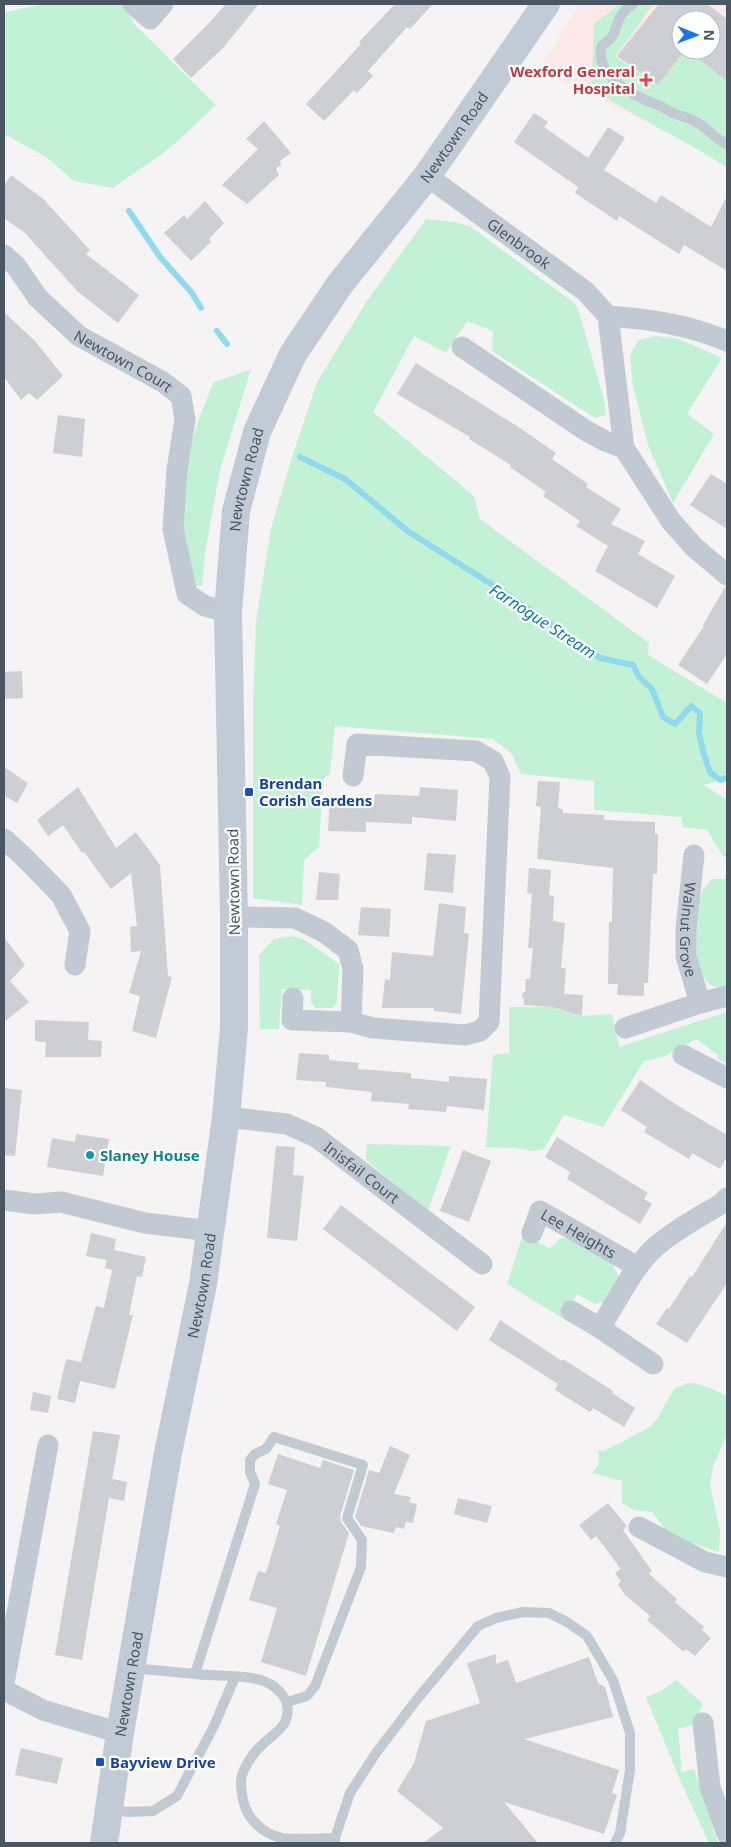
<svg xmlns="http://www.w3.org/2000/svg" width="731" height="1847" font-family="'Noto Sans',sans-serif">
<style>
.medical{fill:#fce8e6;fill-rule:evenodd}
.green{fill:#c3f1d5}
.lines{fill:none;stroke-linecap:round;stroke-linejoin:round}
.stream{stroke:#90daee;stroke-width:6}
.building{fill:#cdcfd5}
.lane{stroke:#c1cad2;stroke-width:10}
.street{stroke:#c1cad2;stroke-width:21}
.secondary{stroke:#c1cbd6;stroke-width:28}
.health-dot{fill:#e0444e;stroke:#fff;stroke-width:2}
.transit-dot{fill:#1a4fb4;stroke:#fff;stroke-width:2}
.culture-dot{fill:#0f9aa8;stroke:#fff;stroke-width:2}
.labels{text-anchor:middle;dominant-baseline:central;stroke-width:4.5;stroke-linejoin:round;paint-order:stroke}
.health-label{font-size:15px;font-weight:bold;fill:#be3a42;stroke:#fff;text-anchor:end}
.street-label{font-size:15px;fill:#4a5661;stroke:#fff}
.transit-label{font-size:15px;font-weight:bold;fill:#164399;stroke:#fff;text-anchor:start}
.culture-label{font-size:15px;font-weight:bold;fill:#0d838f;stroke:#fff;text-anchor:start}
.water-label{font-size:16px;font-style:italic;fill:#0c7c9b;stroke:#fff}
</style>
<rect width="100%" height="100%" fill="#f5f3f3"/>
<path class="medical" d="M580,4H727V167L687,142L540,69ZM681,20H711V50H681Z"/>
<path class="green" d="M45,4H125L134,24L216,105L170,148L113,188L74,181L46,157L4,134V12Z
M619,4H624L626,15L636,4H653L615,57L658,85L685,50H705L715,58L709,67L727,81V167C683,140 636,117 592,89L594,24Z
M426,219L454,222L471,227L573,302L578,309L604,399L606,415L595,418L492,351L493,331L467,321L446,353L414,336L373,412L474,496L480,519L649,643L648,655L727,703V778L704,785L727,800V858L722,855L707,830L683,827L681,817L594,810V781L521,774L511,753L493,739L335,726L330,774L323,779L319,847L304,860L302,905L253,898V704L256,622L271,528L293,454L317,382L367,301Z
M656,336L679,339L722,358L687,414L714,434L673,503L648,445L633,386L630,356L638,340Z
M251,369L220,470L205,553L202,586H196C178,540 180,489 192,442C197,422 206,402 213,383Z
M727,865V987C688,997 694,913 702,891C704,887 709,883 712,879H725Z
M293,936L305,940L339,964L337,1002L333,1008H315L311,1002V990L282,989L279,1029H260L259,955L274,939Z
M509,1007H551L582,1016L612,1014L619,1047L727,1012V1063L719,1060L718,1055L696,1039L663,1057L644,1061L603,1127L564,1115L544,1149L533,1151L515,1148L486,1147L493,1055L509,1053Z
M367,1144L451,1146L428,1211L366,1160Z
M523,1234L550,1249L559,1239L569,1237L612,1263L619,1277L607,1301L595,1304L577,1294L562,1318L507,1284Z
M687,1383C701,1383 715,1390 727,1396V1434L713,1467L710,1485L720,1531L719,1552L670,1536L652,1512L634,1510L622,1503V1481L592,1473L599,1464L598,1450L604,1451L650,1427L657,1419L674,1389Z
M676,1680L703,1704L694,1725L678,1729L682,1772L694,1769L718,1843H709L678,1775L646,1697L661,1691Z"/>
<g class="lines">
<path class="stream" d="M129,211L160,257L192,293L201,308
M217,331L227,344
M300,457L345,479L409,532L499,589L600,658L633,665L639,677L652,689L663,717L675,724L691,706L700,713L699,733L704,755L710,772L720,780L727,778"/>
</g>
<path class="building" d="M226,4H259L223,48L191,78L173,59L209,23Z
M395,4H433L410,29L407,27L368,71L373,76L357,93L354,90L324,121L306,104L361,44L359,42Z
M659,4H707L727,19V81L687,50H711V20H681V50H685L658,85L617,56Z
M534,113L548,122L544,127L588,158L608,127L625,138L604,170L656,203L661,195L711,227L727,196V271L684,245L679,254L619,216L617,221L575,193L578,187L514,142Z
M264,121L291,153L280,161L281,165L276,169L279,175L247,204L222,185L258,149L246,139Z
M11,175L46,201V202L90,250L86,254L139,295L118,323L78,292L25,233L4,218V185Z
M205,201L224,223L209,239L211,242L191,261L164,233L184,215L187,219Z
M4,312L35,341L63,376L37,400L29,393L21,400L4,377Z
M416,363L517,426L556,453L552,459L588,484L586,487L621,509L611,524L645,541L638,554L675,576L657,608L595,571L608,546L576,526L580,521L543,496L546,492L510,467L511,465L469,439L470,437L397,394Z
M58,415L85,419L82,457L53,453Z
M711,474L727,484V529L690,505Z
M725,587H727V654L707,684L678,665L704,626L703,625Z
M22,671L23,698L4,699V672Z
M4,767L28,783L17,803L4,796Z
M538,781L560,782L558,808L563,809V813L604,815V820L655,822V834H658L657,874H653L648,983H644V996L617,995L618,984H608L609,922H612L613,868L537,859L541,807L536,806Z
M78,787L116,848L136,832L160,865L168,976L172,977L156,1038L132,1031L140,996L129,993L141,951L131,952L130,927L137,926L131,873L111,889L84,852L82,853L63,825L48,836L37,820Z
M420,787L458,790L456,821L412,817V824L366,822V832L328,831L330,797L374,803L375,794L419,796Z
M427,853L456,855L453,893L424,890Z
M529,868L551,870L549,895L554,896L553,921L565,923L561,968H566L564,994L583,995L582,1016L552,1007L524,1005V998H522L523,992H525L526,979H530L533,948H528L532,894L527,893Z
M319,872L340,874L338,900H316Z
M439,903L466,907L464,933L469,934L461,1014L434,1011V1008H382L385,979L390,980L392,952L433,956Z
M361,907L391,909L389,937L358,935Z
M4,937L25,965L10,981L29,1002L4,1022Z
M35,1020L89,1022L88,1040L102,1041L101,1057H45L46,1042L35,1041Z
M299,1053L329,1055V1060L359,1063L358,1069L411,1073V1078L449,1082V1076L487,1079L484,1110L447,1106L446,1112L408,1109L409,1104L371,1101L372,1092L326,1087V1082L296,1080Z
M640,1080L675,1104L727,1135V1157L720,1169L692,1153L689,1159L644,1132L647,1127L621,1110Z
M4,1088L22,1090L15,1156L4,1155Z
M76,1134L109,1139L103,1176L47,1167L52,1138L75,1142Z
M557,1137L648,1193L644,1199L652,1204L640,1224L567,1179L570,1172L545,1157Z
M276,1146L295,1147L293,1175L304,1176L297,1241L267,1238Z
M463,1150L491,1161L469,1222L440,1211Z
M341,1205L475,1307L457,1331L323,1229Z
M727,1222V1283L687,1343L656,1324L667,1308L669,1309L690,1276L692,1277Z
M91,1233L116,1239L114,1250L146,1257L142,1277L137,1276L129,1315H133L115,1389L80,1381L75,1403L57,1399L66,1359L81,1362L96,1306L104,1308L112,1270L105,1268L107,1260L86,1256Z
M500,1320L562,1361L563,1359L613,1391L612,1393L635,1408L624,1427L593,1408L590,1412L555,1390L558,1384L489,1340Z
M33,1392L51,1396L48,1413L30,1410Z
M93,1431L120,1435L112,1479L127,1482L124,1501L109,1498L82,1660L55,1655Z
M390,1446L410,1455L394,1494L411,1497L409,1502L417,1504L413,1523L406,1522L404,1529L396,1527L394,1533L361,1526L355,1517L369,1470L379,1473Z
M278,1454L320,1468L323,1460L354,1470L340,1516L341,1522L349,1533L306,1676L261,1662L277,1608L249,1600L258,1571L266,1573L280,1526L276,1524L287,1490L268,1484Z
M458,1498L492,1506L487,1523L454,1514Z
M608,1503L627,1526L623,1530L652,1571L649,1574L677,1599L675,1602L704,1627L702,1630L711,1638L695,1656L686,1649L684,1652L647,1620L650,1616L625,1595L618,1584L621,1581L615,1573L621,1569L596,1536L591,1540L579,1525Z
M496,1654V1664L508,1660L516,1683L589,1657L598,1683L605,1687L613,1717L524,1739L619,1770L612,1793L617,1795L604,1834L504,1802L538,1843H423L443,1828L397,1791L414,1763L426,1721L480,1703L467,1663Z
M21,1748L63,1758L57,1784L15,1775Z"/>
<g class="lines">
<path class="lane" d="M633,4C629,7 624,11 621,15C613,29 618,36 602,45C593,77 636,97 660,106C666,109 672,113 678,115C684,117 691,118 696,122C708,128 714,139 727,144
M132,1668L195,1674L255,1484L250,1472V1460L255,1454L266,1449L274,1437L363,1465L347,1518L362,1540L361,1567L315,1686L307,1696L287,1702
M195,1674C214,1676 234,1675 252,1678C274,1681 295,1699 285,1722C280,1732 268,1738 261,1746C256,1750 252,1756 249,1761C239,1776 240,1783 243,1800C247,1819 263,1834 282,1838C296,1840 320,1838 335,1838
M110,1810L128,1812L153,1811L177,1796L214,1726L235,1677
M335,1843V1838L350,1793L376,1753L418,1698L478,1626L496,1618L523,1612L549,1613L567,1622L587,1636L613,1680L630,1733V1770L620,1833L615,1843"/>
<g class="street">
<path d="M133,4L150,19L163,4"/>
<path id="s1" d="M427,176L585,291L608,316C650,319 689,325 727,341"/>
<path id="s2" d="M4,255L16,266L38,298L79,336L163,382L181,396L185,419L177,470L173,529L187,594L205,606L228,612"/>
<path d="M608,316L624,448L671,521L694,547L727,575"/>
<path d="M462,347L585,430L605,441L624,448"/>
<path d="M4,839L25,858L61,895L80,931L75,965"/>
<path id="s3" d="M694,855L686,929V956L700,1003"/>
<path d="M234,917L295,918L324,932L348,950L353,969L351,1022L373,1028L465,1035L480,1031L489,1022L500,777L493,761L476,751L357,744L353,776"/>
<path d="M293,998L292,1020L351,1022"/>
<path d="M625,1028L700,1003L727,996"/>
<path d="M683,1055L727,1078"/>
<path id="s4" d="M226,1117L287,1124L316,1137L482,1264"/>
<path d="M4,1200L35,1204L61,1202L145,1223L211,1231"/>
<path id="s5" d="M532,1233L540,1211L638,1267"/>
<path d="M571,1311L600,1328"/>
<path d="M653,1364L600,1328C616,1303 630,1273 651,1251C668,1234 700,1216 721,1204L727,1198"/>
<path d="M639,1527L705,1562L727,1567"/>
<path d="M4,1683L48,1445"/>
<path d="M4,1690L43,1710L120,1733"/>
<path d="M703,1723L710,1787L727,1834"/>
</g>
<path class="secondary" id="s6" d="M104,1843L120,1733L168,1453L203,1284L226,1117L234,1028V917L228,612L236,511L257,432L293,354L340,284L427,176L546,4"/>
</g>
<path class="health-dot" d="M643.5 72.5h5v5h5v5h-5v5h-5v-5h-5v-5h5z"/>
<g class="transit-dot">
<rect x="244" y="787" width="10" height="10" rx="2.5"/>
<rect x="95" y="1757" width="10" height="10" rx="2.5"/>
</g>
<circle class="culture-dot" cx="90" cy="1155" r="5"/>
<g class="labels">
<g class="health-label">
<text x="635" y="71">Wexford General<tspan x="635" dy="17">Hospital</tspan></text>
</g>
<g class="street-label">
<text stroke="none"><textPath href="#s6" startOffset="1781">Newtown Road</textPath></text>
<text stroke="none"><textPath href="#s1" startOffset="114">Glenbrook</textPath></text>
<text stroke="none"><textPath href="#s2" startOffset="162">Newtown Court</textPath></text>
<text stroke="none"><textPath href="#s6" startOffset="1376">Newtown Road</textPath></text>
<text transform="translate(233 882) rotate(-91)">Newtown Road</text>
<text stroke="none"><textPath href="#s3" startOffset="75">Walnut Grove</textPath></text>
<text stroke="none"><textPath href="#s4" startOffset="151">Inisfail Court</textPath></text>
<text stroke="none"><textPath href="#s5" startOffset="68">Lee Heights</textPath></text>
<text stroke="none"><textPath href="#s6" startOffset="566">Newtown Road</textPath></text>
<text stroke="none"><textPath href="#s6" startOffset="161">Newtown Road</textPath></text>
</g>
<g class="transit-label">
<text x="259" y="783">Brendan<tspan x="259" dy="17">Corish Gardens</tspan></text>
<text x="110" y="1762">Bayview Drive</text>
</g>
<g class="culture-label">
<text x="100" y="1155">Slaney House</text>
</g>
<g class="water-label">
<text transform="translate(543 621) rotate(33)">Farnogue Stream</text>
</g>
</g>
<rect width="731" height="1847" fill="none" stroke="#4a5661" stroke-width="10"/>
<g transform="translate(696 35) rotate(91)"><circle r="24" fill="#ffffff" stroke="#b7bbc0"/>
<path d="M0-4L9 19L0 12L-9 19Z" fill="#1a73e8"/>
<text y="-8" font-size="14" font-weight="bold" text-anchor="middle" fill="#4a5661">N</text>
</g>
</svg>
